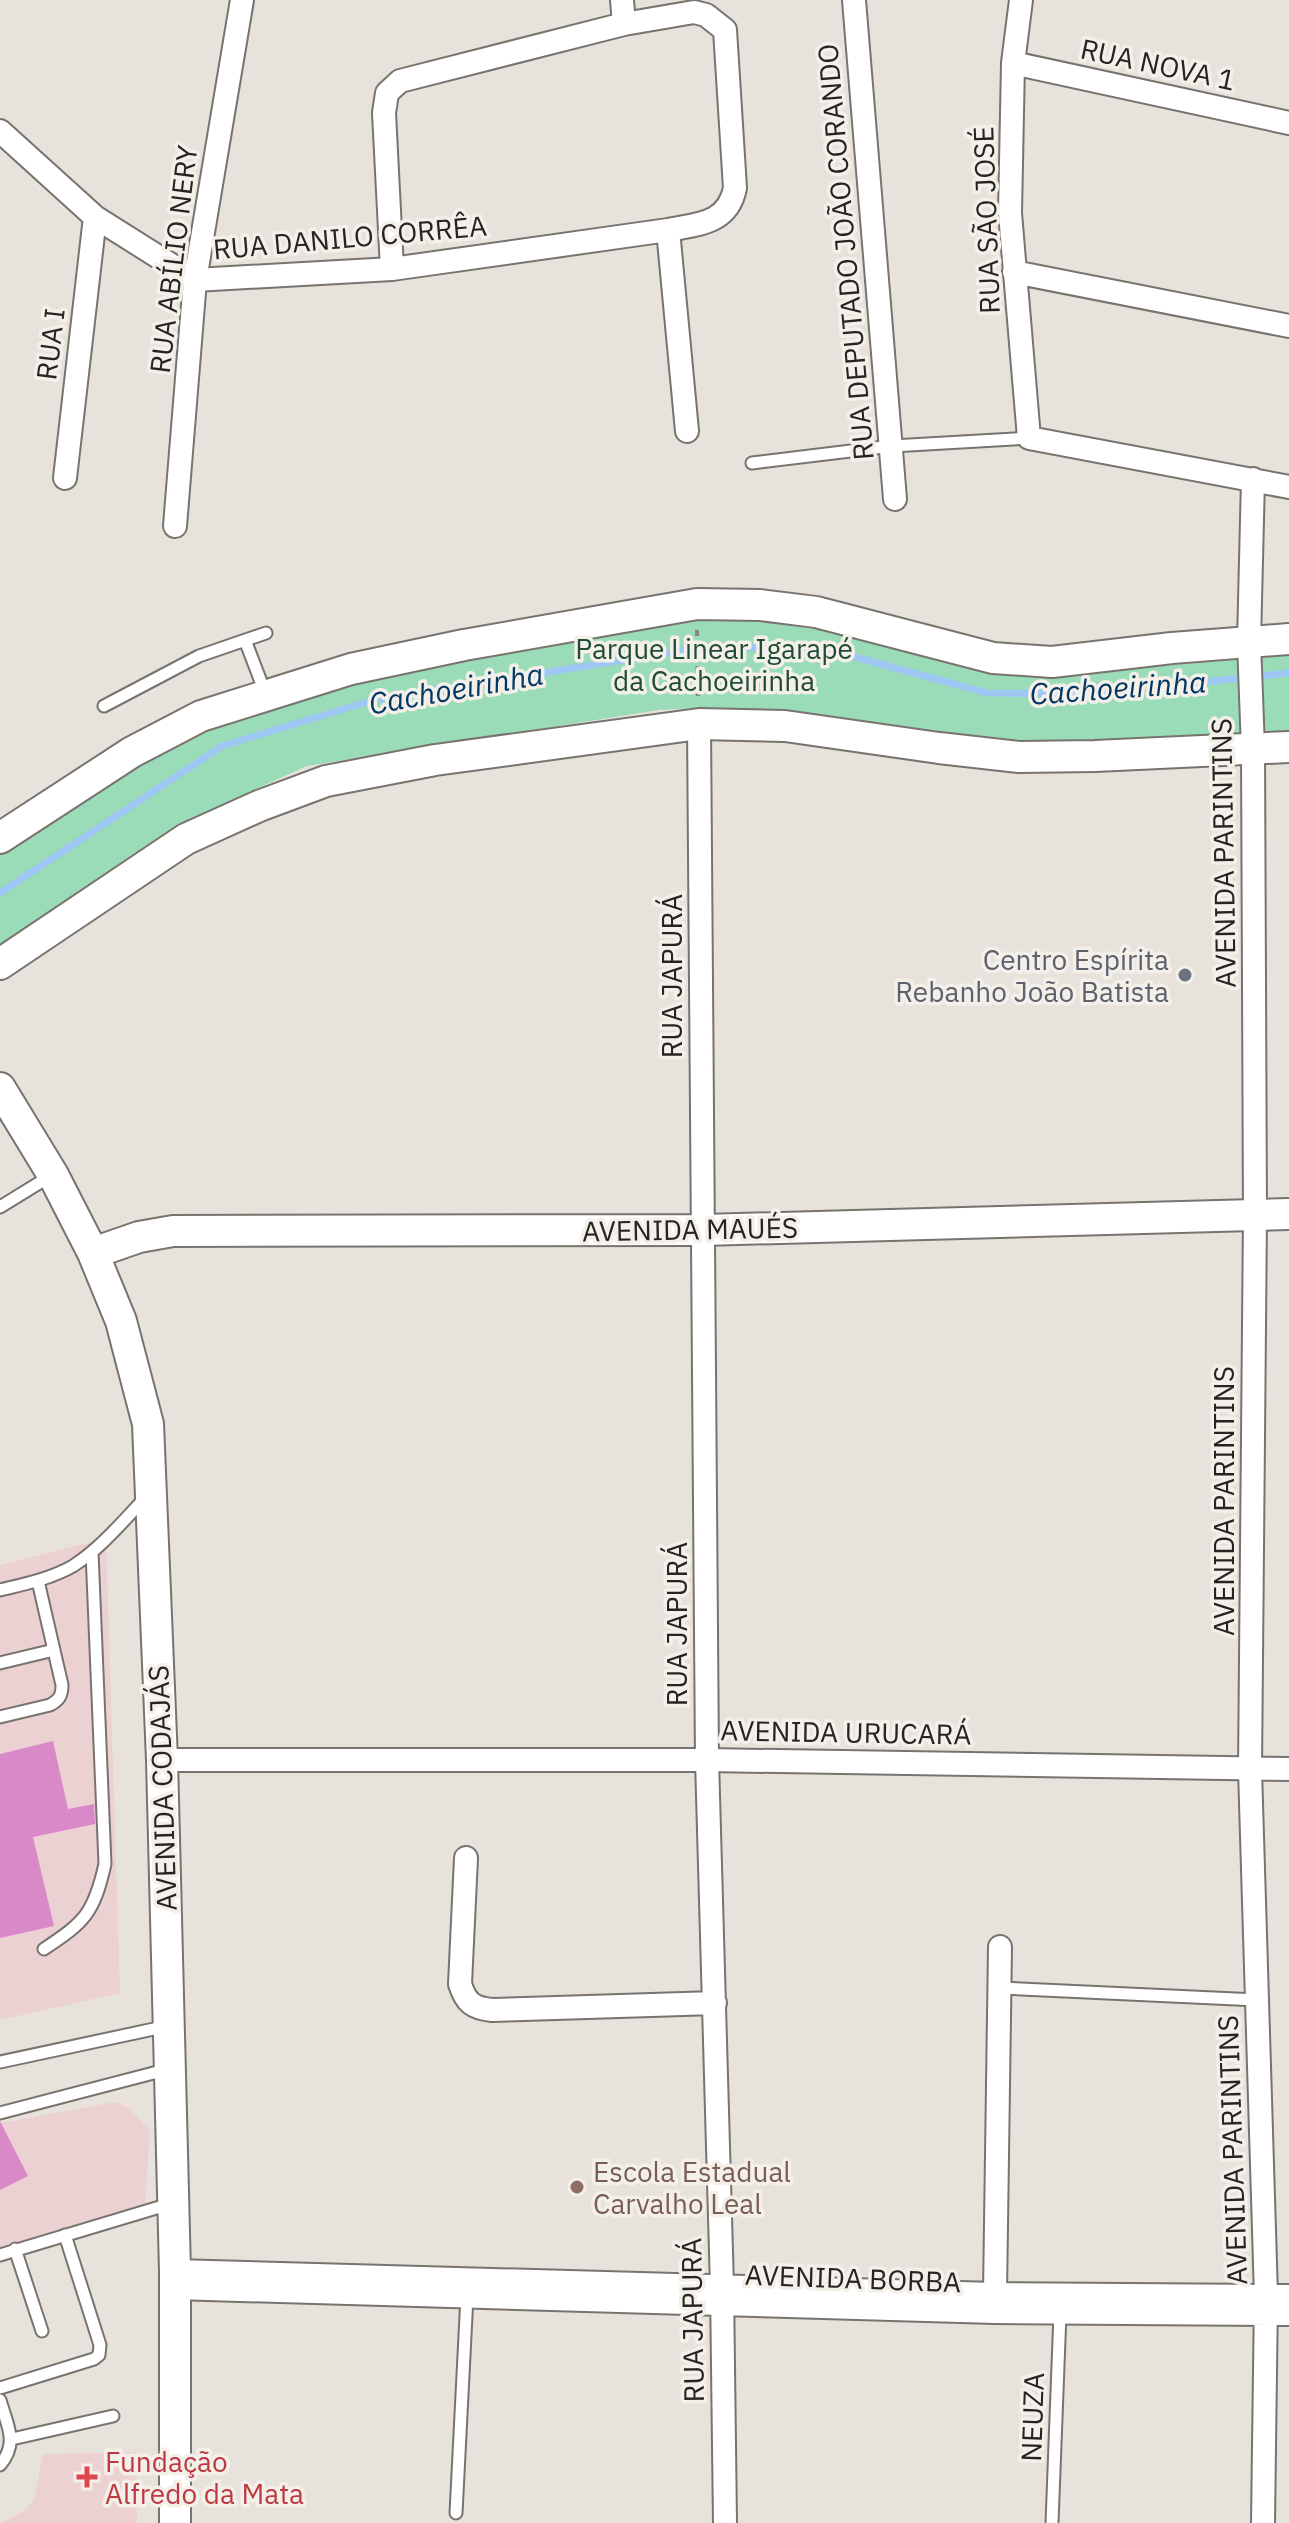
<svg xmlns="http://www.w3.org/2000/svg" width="1289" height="2523" font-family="'IBM Plex Sans',sans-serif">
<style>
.medical{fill:#ecd1d3}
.green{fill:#9bdcb8}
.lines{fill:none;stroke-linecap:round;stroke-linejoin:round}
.stream{stroke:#9ec8f3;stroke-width:7}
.building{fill:#da89c8}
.lane-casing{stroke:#78736e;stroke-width:15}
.street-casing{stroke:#78736e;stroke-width:26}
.secondary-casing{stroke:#78736e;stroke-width:34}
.path{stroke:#8a8783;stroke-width:4;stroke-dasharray:6 6;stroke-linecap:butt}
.lane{stroke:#fff;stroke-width:11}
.street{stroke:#fff;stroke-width:22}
.secondary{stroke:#fff;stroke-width:30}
.worship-dot{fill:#6b7280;stroke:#f4efe9;stroke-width:3}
.education-dot{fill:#8d6e63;stroke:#f4efe9;stroke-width:3}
.health-dot{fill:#e0444e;stroke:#f4efe9;stroke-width:3}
.labels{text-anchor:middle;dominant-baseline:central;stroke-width:7;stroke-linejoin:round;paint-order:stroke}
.street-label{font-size:28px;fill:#262422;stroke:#f4efe9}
.park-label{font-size:28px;fill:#1f4c36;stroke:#f4efe9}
.worship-label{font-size:28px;fill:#5b616d;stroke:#f4efe9;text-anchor:end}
.education-label{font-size:28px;fill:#785e54;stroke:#f4efe9;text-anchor:start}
.health-label{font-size:28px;fill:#be3a42;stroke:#f4efe9;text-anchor:start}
.water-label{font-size:30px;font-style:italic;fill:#003763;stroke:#f4efe9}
</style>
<rect width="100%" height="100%" fill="#e7e2dc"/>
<path class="medical" d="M106,1538L120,1993L0,2020V1565Z
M115,2102L129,2108L150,2131L145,2206L0,2248V2123Z
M136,2452L137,2523H1L24,2511L34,2500L43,2454Z"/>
<path class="green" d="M696,618L772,623L1115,670L1289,655V739L1089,751L934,740L791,711L696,708L659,710L307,766L225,803L153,843L0,944V845L200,722L376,674Z"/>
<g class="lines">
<path class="stream" d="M0,893L222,746L370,701L697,648L818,647L987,693L1092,694L1289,673"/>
</g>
<path class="building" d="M53,1741L68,1809L94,1804L95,1824L33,1837L54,1926L0,1938V1754Z
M0,2121L28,2176L0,2190Z"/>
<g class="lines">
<g class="lane-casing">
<path id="lane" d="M752,463L892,446L1029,438
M245,640L266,695
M104,706L199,656L266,633
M0,1207L52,1175
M0,1590C25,1584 50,1579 73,1566C101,1548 124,1520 147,1496
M0,1663L54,1650
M0,1717L50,1705C59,1700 62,1696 62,1685L38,1581
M44,1949C85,1922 94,1913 105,1864L92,1552
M1000,1988L1257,2000
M0,2062L168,2026
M0,2113L169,2069
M15,2249L42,2331
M0,2255L173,2203
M0,2388L94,2359L99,2355L100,2345L65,2235
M0,2400C7,2425 19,2443 0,2465
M12,2439L113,2416
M456,2513L467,2296
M1052,2523L1060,2313"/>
</g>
<g class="street-casing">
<path id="street" d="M622,0L624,24
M854,0L895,499
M1021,0L1013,63L1010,213L1029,438L1289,487
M1013,63L1289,123
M0,131L95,217L195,280L392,269L668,230C698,224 728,224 735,188L725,30L706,15L694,12L624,24L400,81L387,93L384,113L392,269
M668,230L687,431
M1014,272L1289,326
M65,478L95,217
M1253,479L1249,642L1253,749L1255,1215L1250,1770L1266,2296L1263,2523
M175,526L195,280L242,0
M699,724L707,1760L722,2287L725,2523
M162,1760H707L1289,1769
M466,1858L460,1984C466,2003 473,2008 492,2010L715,2003
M175,2271L995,2294L1289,2296
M175,2288L995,2312L1289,2314
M995,2294L1000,1947"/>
</g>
<g class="secondary-casing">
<path id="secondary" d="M0,838L132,752L201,716L351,669L464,645L697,604L760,605L816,612L993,658L1052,662L1172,648L1289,639
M0,964L186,839L259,806L326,781L435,760L699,724L785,726L939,748L1019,757L1095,756L1289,747
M0,1088L53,1175L93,1253L121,1321L148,1424L162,1760L175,2271V2523
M93,1253L139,1237L173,1231L703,1230L1289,1214"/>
</g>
<path class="path" d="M697,630L698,701"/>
<use href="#lane" class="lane"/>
<use href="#street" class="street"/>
<use href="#secondary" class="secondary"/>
</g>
<circle class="worship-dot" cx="1185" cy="975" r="8"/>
<circle class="education-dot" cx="577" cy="2187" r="8"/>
<path class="health-dot" d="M83 2465h8v8h8v8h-8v8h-8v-8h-8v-8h8z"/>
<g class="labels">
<g class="street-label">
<text transform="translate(1158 64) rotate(12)">RUA NOVA 1</text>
<text transform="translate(986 220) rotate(-92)">RUA SÃO JOSÉ</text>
<text transform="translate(350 237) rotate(-5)">RUA DANILO CORRÊA</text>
<text transform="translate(845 252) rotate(-95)">RUA DEPUTADO JOÃO CORANDO</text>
<text transform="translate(173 259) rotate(-83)">RUA ABÍLIO NERY</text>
<text transform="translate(50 344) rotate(-83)">RUA I</text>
<text transform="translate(1223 853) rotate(-91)">AVENIDA PARINTINS</text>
<text transform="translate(671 976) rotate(-90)">RUA JAPURÁ</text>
<text transform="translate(690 1229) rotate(-1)">AVENIDA MAUÉS</text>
<text transform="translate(1223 1501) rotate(-90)">AVENIDA PARINTINS</text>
<text transform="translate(676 1624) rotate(-90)">RUA JAPURÁ</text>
<text transform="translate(846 1732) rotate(1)">AVENIDA URUCARÁ</text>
<text transform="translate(162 1788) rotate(-92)">AVENIDA CODAJÁS</text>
<text transform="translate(1232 2150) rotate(-92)">AVENIDA PARINTINS</text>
<text transform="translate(853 2278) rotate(2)">AVENIDA BORBA</text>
<text transform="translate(692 2320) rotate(-91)">RUA JAPURÁ</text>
<text transform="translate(1032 2417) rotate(-88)">NEUZA</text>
</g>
<g class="park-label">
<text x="714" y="648">Parque Linear Igarapé<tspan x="714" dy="32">da Cachoeirinha</tspan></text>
</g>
<g class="worship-label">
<text x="1169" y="959">Centro Espírita<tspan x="1169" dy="32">Rebanho João Batista</tspan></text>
</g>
<g class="education-label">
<text x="593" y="2171">Escola Estadual<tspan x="593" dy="32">Carvalho Leal</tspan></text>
</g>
<g class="health-label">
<text x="105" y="2461">Fundação<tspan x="105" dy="32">Alfredo da Mata</tspan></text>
</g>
<g class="water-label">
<text transform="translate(1118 687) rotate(-4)">Cachoeirinha</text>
<text transform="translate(456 688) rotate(-10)">Cachoeirinha</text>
</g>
</g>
</svg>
